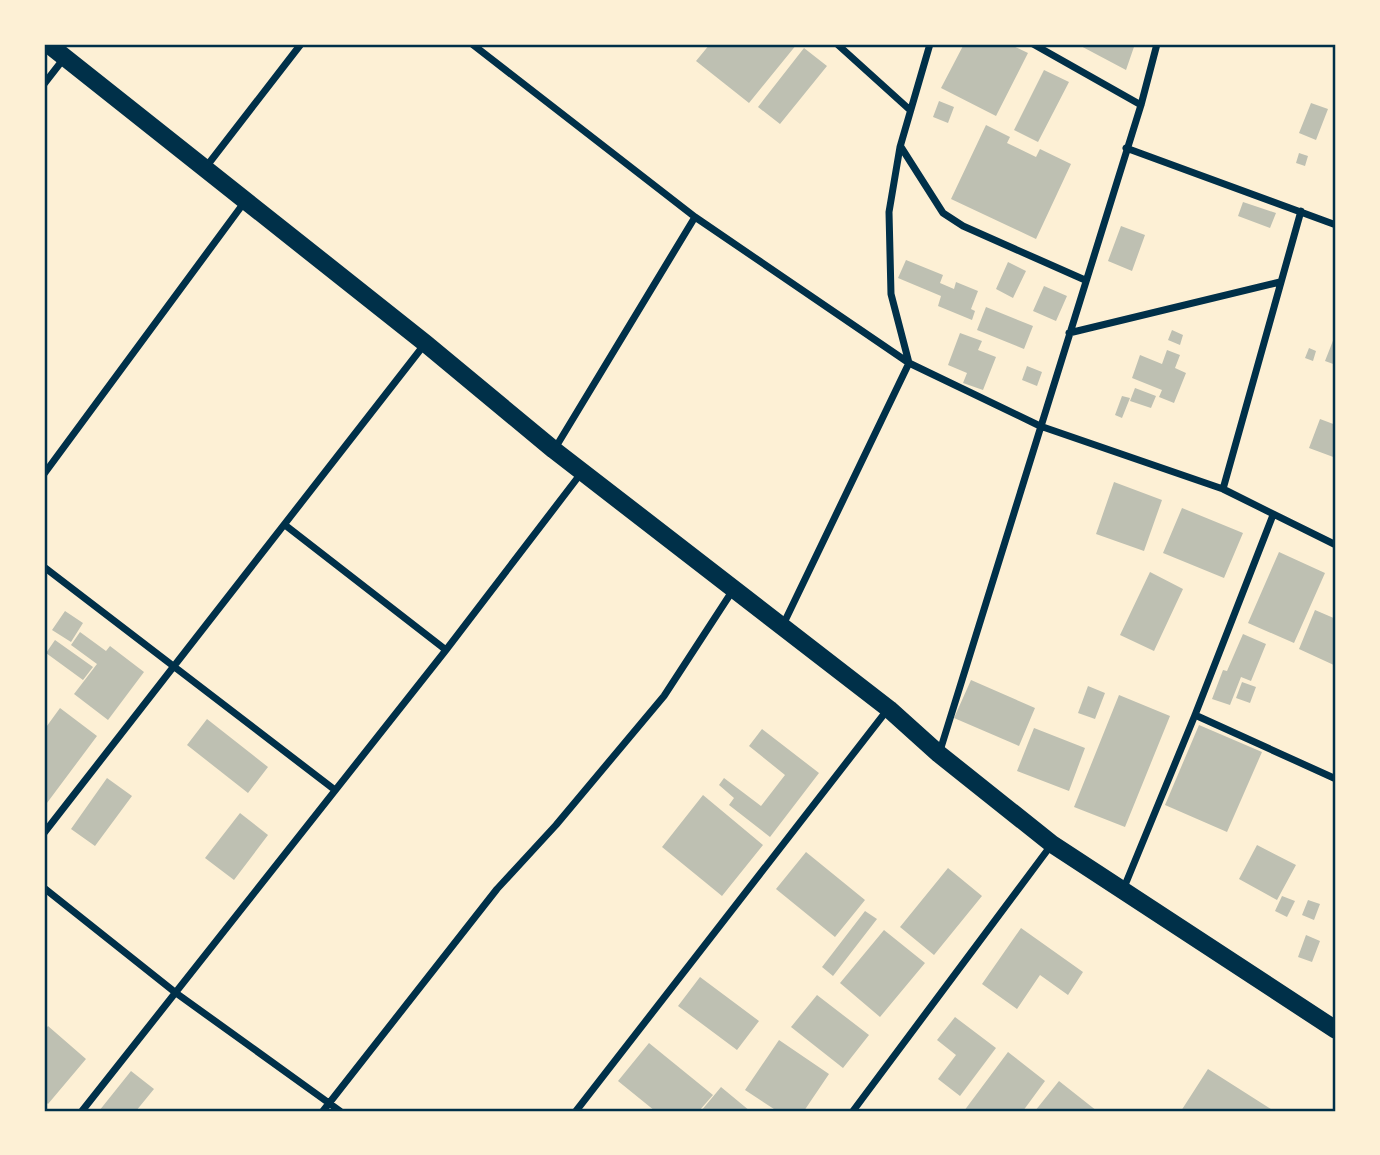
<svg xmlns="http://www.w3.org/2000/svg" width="1380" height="1155" font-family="'Fira Sans',sans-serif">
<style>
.building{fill:#bec0b2}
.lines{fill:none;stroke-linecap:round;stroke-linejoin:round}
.minor{stroke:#003049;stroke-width:7}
.primary{stroke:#003049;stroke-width:18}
.neatline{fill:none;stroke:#003049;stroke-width:2.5}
</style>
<rect width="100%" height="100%" fill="#fdf0d5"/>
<path class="building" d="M710,44H797L749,103L696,61Z
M964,44H1009L1028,53L996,116L941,88Z
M1077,44H1135L1126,70Z
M804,48L827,66L780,124L758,107Z
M1044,70L1069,82L1038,142L1014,130Z
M939,101L954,107L948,123L933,117Z
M1311,103L1328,109L1316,140L1299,133Z
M986,125L1010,137L1007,143L1036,157L1040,149L1071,164L1036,239L951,199Z
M1299,153L1308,156L1305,166L1296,163Z
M1243,202L1276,213L1270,228L1238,216Z
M1121,226L1145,235L1132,271L1108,261Z
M906,260L943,275L940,283L954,289L956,282L978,291L971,309L975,311L972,320L938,306L941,296L898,278Z
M1008,262L1026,271L1013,298L996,289Z
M1044,286L1067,296L1056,321L1033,311Z
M986,307L1033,326L1024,349L977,330Z
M1172,330L1183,335L1180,345L1168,340Z
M960,333L982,341L978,350L996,357L983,390L963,383L967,373L948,365Z
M1336,333V365L1325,361Z
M1309,348L1316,351L1313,361L1305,358Z
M1167,350L1180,355L1175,368L1186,373L1174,403L1159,397L1162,390L1132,378L1140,355L1162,364Z
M1027,366L1042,372L1037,386L1022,380Z
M1135,388L1156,396L1151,408L1130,401Z
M1122,396L1130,398L1122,418L1115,415Z
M1320,419L1336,425V458L1309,448Z
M1114,482L1162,500L1144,551L1096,534Z
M1182,508L1243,533L1224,578L1163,553Z
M1279,552L1325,573L1294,643L1248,623Z
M1150,572L1183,589L1154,651L1120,635Z
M1315,610L1336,619V666L1299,649Z
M65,611L83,623L71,642L52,630Z
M80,632L106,651L110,646L144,672L108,720L74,694L97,664L71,645Z
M1243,634L1266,644L1251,681L1241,677L1230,705L1212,699L1223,670L1227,671Z
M55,640L93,667L83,680L46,653Z
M971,680L1035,708L1019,746L954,718Z
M1242,682L1256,687L1250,703L1236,698Z
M1088,686L1105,693L1095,719L1078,713Z
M1119,695L1170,716L1125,827L1074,807Z
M60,708L97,736L44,807V730Z
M207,719L268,767L248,793L187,745Z
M1199,725L1262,752L1227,832L1165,805Z
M1034,728L1085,748L1069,791L1017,771Z
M762,729L819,773L770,837L729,805L734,798L719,785L724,778L761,806L785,775L749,746Z
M107,778L132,796L95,846L71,829Z
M703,795L763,845L722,896L662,847Z
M240,813L268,835L234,880L205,858Z
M1257,845L1296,865L1277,900L1239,879Z
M806,852L865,900L835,937L776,889Z
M948,868L982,896L934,955L900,927Z
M1282,896L1295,901L1287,917L1275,911Z
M1308,900L1320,904L1314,920L1302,915Z
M865,911L877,919L833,976L822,967Z
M1021,928L1083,972L1068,995L1040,975L1017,1009L982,984Z
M884,930L925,963L880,1017L840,983Z
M1306,935L1320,941L1312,962L1298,957Z
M700,977L759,1021L737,1050L678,1006Z
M817,995L869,1035L843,1068L791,1027Z
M955,1017L996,1048L960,1096L938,1079L956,1055L937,1040Z
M48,1026L86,1059L48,1104L44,1100V1031Z
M779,1040L829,1074L804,1111H777L745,1090Z
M649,1043L713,1095L699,1111H655L618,1081Z
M1008,1052L1045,1081L1023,1111H964Z
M1208,1069L1274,1111H1181Z
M131,1071L154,1089L136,1111H99Z
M1059,1081L1097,1111H1035Z
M721,1087L750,1111H701Z"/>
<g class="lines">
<path class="minor" d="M472,44L695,217L909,363L1040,426L1223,489L1336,545
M837,44L910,110
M1033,44L1141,105
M44,84L65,57
M901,147L943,213L963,226L1085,280
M1126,148L1336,225
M206,167L301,44
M1069,333L1280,282
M554,450L695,217
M44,474L246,200
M1223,489L1301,211
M285,525L446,650
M44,567L335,790
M782,627L909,363L891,294L889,212L900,147L930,44
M1195,715L1336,779
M939,754L1141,105L1157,44
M44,833L424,345
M44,888L176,993L340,1111
M1123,890L1195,715L1273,515
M82,1111L446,650L582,472
M323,1111L497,889L556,825L664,696L733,590
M576,1111L888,709
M853,1111L1052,844"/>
<path class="primary" d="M48,44L425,343L554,450L889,709L939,754L1052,844L1336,1030"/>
</g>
<rect width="1380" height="1155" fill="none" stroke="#fdf0d5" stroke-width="91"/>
<rect x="46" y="46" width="1288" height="1064" class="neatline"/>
</svg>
